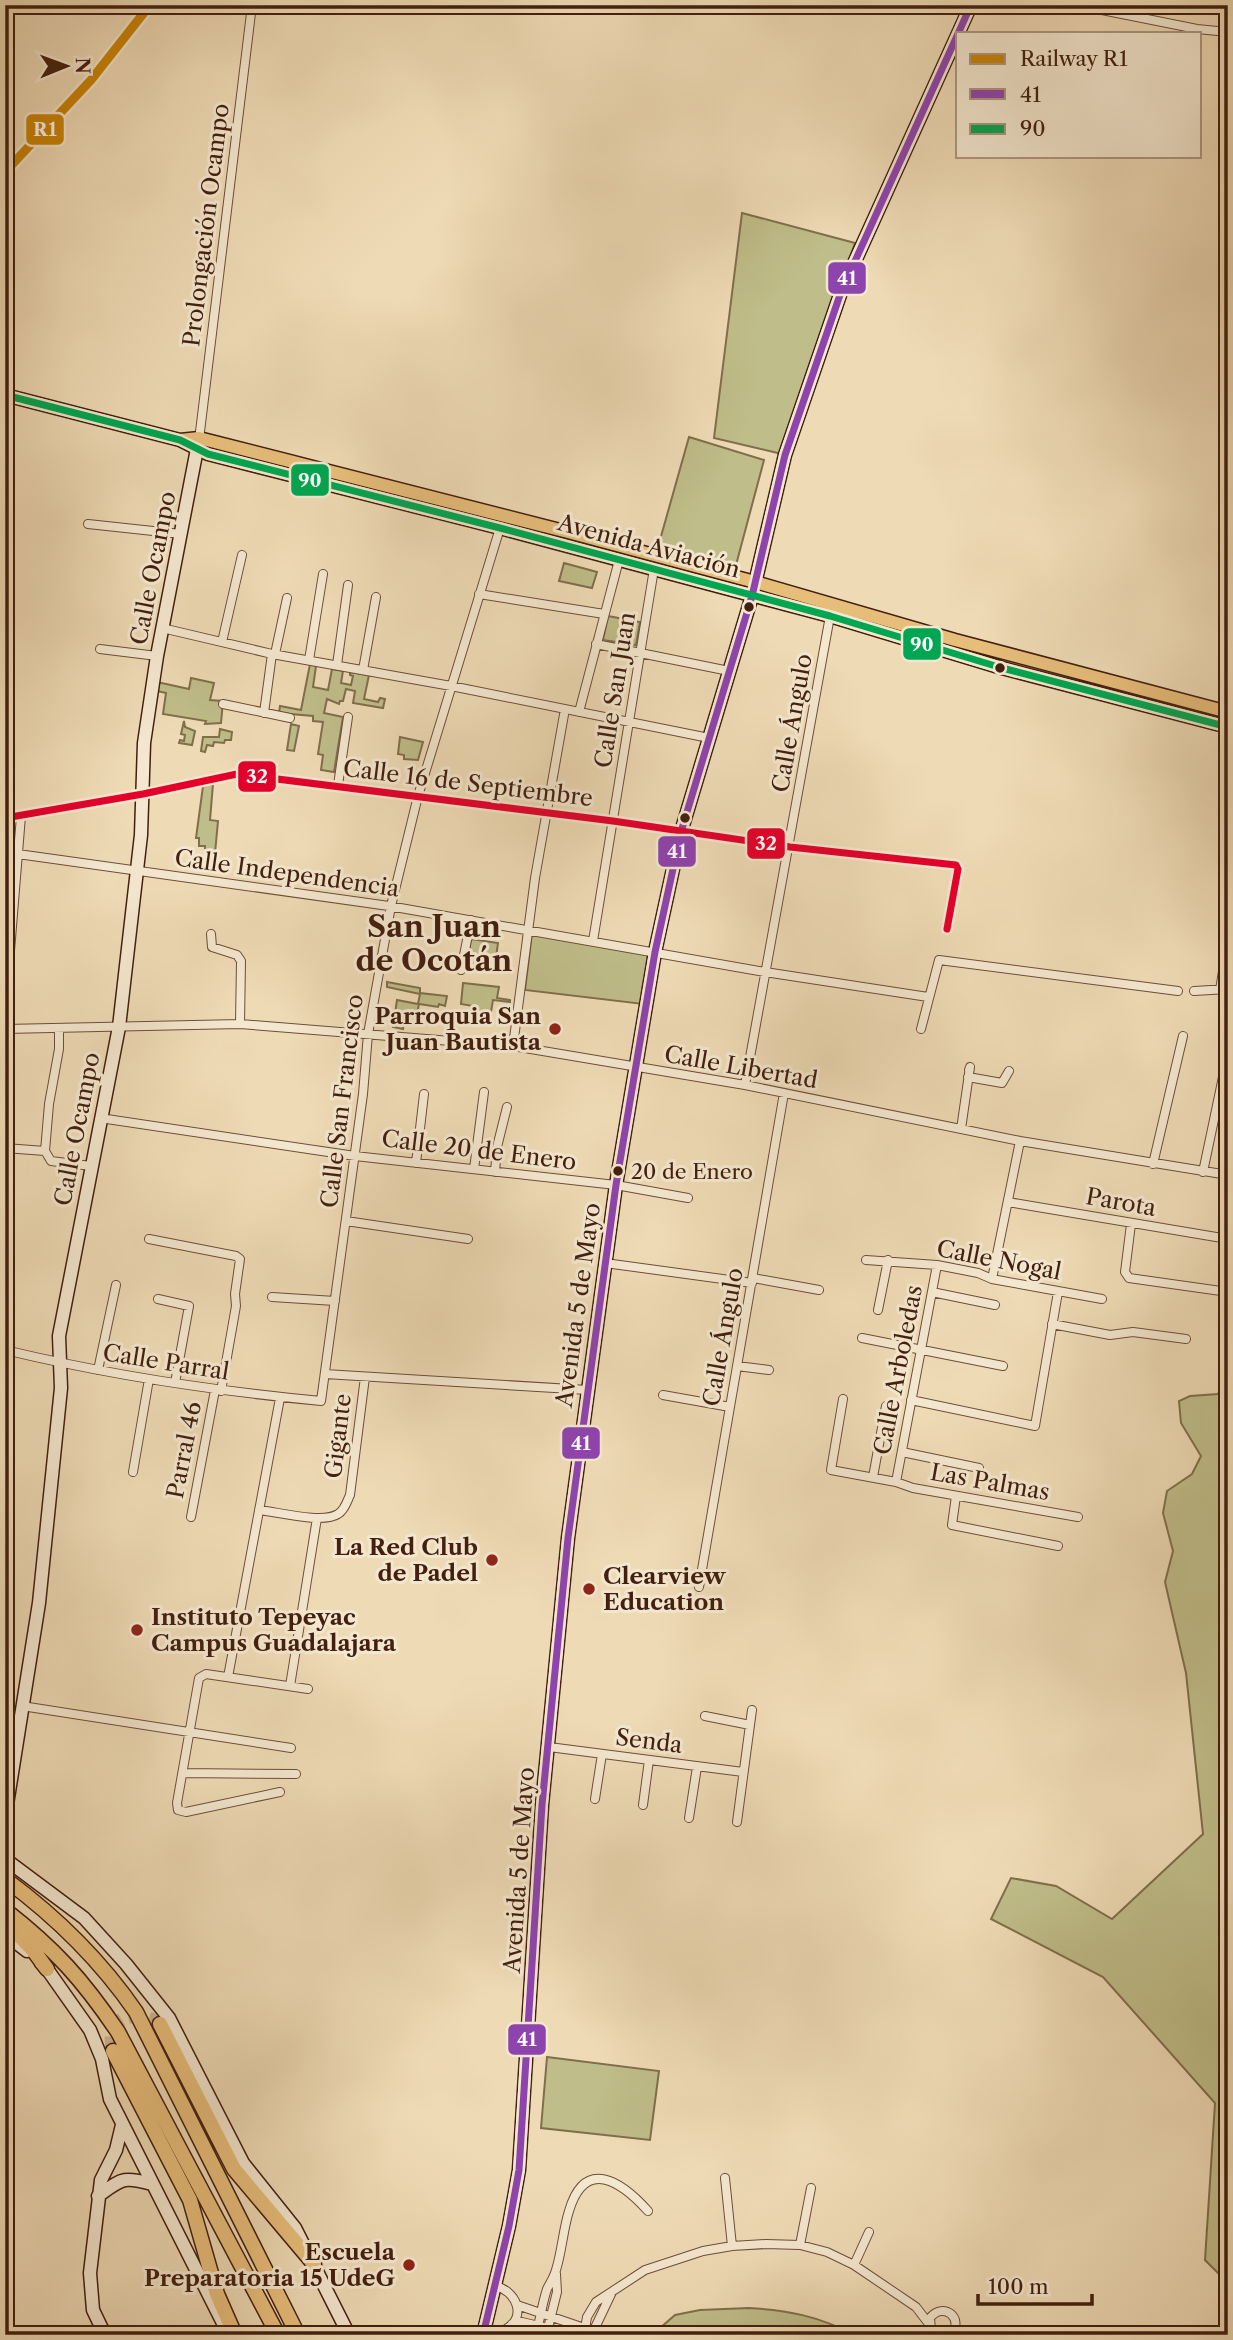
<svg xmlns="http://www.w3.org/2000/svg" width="1233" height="2340" font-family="'Libre Caslon Text',serif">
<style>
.green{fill:#bfbd89;stroke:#806e4c;stroke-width:2}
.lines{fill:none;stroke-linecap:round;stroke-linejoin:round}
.highway-tunnel{stroke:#ccb594;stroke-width:14;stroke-dasharray:14 7;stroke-linecap:butt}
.street-casing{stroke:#6d4e38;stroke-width:10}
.secondary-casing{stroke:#421f0f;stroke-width:15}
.primary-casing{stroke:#421f0f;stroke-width:15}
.highway-casing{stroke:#421f0f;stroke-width:17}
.street{stroke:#f4e7cf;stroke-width:8}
.secondary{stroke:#f4e7cf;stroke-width:12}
.primary{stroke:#e7bd7a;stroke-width:12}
.highway{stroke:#e7bd7a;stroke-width:14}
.rail-casing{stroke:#421f0f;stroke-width:5}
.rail{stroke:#f4e7cf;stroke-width:2.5;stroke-dasharray:8;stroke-linecap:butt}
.bus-1-casing{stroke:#f4e7cf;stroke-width:12}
.bus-2-casing{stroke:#f4e7cf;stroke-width:12}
.bus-3-casing{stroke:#f4e7cf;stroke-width:12}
.bus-1{stroke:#8e44ad;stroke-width:7}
.bus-2{stroke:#00a651;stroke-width:7}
.bus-3{stroke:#e4002b;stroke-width:7}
.rail-1-casing{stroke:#f4e7cf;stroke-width:14}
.rail-1{stroke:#ca8404;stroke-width:9}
.bus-dot{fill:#421f0f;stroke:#f4e7cf;stroke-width:2.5}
.poi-dot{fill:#8f2418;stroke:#f4e7cf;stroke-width:2.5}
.labels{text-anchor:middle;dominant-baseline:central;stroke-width:6;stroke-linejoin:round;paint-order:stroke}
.bus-label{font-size:21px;fill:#421f0f;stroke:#f4e7cf;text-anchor:start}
.street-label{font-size:23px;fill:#421f0f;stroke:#f4e7cf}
.poi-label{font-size:23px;font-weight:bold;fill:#421f0f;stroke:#f4e7cf;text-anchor:end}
.district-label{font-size:30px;font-weight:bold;fill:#421f0f;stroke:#f4e7cf}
.line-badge{stroke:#f4e7cf;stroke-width:2.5}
.badge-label{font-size:19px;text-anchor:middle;font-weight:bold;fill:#fff}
</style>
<rect width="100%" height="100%" fill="#eedab5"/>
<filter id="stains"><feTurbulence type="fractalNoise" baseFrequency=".00286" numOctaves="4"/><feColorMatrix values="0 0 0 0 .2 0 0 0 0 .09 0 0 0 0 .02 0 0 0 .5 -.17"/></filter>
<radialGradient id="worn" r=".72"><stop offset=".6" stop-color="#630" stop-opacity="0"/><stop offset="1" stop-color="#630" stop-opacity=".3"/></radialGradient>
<path class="green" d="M742,213L855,243L782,454L714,438Z
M689,437L764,460L736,565L658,547Z
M564,563L597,572L592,588L559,581Z
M608,616L640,622L636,645L603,640Z
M310,664L316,666L313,687L328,690L332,669L343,671L341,683L351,685L353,676L350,675V672L369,675L364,699L378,702L380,698L385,699L383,708L353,703L355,691L346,689L343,701H340L339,704L327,699L324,713L343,717L334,772L321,770L323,755L318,754L323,722L313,721V716L279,713L280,706L301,710Z
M191,678L214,683L210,700L223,701L221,723L205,724L206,721L163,714L166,693L157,691V682L189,689Z
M184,721L185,727L195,731L192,745L179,743L180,740L184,741L185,735L181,734Z
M291,724L299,726L294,751L287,750Z
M220,729L232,732L231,740H225L224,743L214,742L213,746L207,745L205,752L201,751L203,737H219Z
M400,737L423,742L418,760L404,759V755L398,754Z
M213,784L210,820L218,821L215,853L205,851V846H199V838H196L203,786Z
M532,933L652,954L643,1004L525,990Z
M471,939L498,943L496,957L501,958L499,967L493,966L492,969L484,968L485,963L476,962L475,969L466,968Z
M387,982L420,988V993L447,996L445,1006L439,1004L438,1007L419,1004L417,1014L405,1013L403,1029L393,1027L397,1000L418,1004L420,994L387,987Z
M463,983L499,987L497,998L510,1000V1002L493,1000L490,1018L472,1016L473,1006L461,1004Z
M1228,1371V1627H1224L1228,1682V1990L1222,2003L1228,2040V2287L1224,2279L1205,2260L1215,2103L1103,1977L991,1919L1011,1878L1056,1886L1112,1919L1203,1834L1186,1673L1165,1582L1173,1551L1163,1513L1167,1491L1192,1474L1201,1456L1181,1423L1179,1401L1190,1396L1218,1394Z
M547,2057L659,2071L650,2140L541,2128Z
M749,2308C786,2310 820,2316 853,2335H652L675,2315L700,2310Z"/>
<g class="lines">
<path class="highway-tunnel" d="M113,2051C105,2016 134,2008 160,2024"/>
<g class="street-casing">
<path id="street" d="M1077,5L1197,29L1228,32
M5,6L8,5
M199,440L252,5
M88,524L181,534
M479,594L604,614
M162,628L272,654L451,686L709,738
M222,642L242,555
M596,644L729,671
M100,649L157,656
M275,654L287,598
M309,660L323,574
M337,665L348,585
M363,670L376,597
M223,704L290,718
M579,712L619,560
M264,713L272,654
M338,785L348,717
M5,818L143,794L237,774L613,821L790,847L956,865L958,869L947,929
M18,854L389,906L765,972L928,997
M211,934L212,947L237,955L241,961L240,1024
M593,941L654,569
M461,970L471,920
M1220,990L1228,940
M1194,991L1228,989
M5,1012L21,816
M5,1029L240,1024L513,1046L745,1085L1020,1141L1228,1175
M921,1029L939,960L1178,991
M513,1046L535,878L565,709
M968,1077L1002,1083L1009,1071
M745,1085L830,616
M100,1118L355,1156L616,1185L688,1198
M961,1129L970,1067L969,1070
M5,1148L45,1151L51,1161L91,1166
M45,1151L49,1104L59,1049V1028
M416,1163L424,1094
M1153,1164L1183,1036
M474,1169L484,1092
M495,1172L497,1147L507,1107
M1203,1172L1228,1053
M1008,1202L1228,1239
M346,1221L468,1239
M1131,1224L1125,1272L1129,1278L1228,1292
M149,1239L236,1256L240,1259L235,1294L236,1306L221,1391
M866,1260L937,1265L978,1273L992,1279L1102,1299
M605,1263L752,1283
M753,1278L819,1290
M992,1279L1020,1141
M932,1292L995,1305
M272,1297L335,1301
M158,1299L189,1306L175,1383
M878,1310L888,1260
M1052,1324L1110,1335L1133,1332L1186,1339
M862,1338L1003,1366
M5,1350C109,1375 215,1391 321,1401L363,1094L368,1034L391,906L418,796L500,528
M737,1366L769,1370
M98,1370L116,1285
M325,1374L588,1390
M663,1395L730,1407
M843,1399L831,1470L896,1482L913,1488L1078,1517
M911,1400L1035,1426L1058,1292
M902,1452L979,1468
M133,1472L149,1379
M873,1477L886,1406
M896,1482L937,1265
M956,1496L952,1525L1058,1546
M259,1510C278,1512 323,1524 338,1514C345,1510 347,1501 350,1495L365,1377
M191,1517L215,1390
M699,1587L784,1093
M228,1677L280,1398
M290,1686L317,1518
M22,1706L291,1748
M705,1716L750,1725
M549,1747L743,1772
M183,1773L296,1774
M280,1792L186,1812L178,1810L177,1803L199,1678L206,1674L308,1689
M595,1799L602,1754
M643,1805L649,1760
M689,1818L697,1767
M737,1822L752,1710
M725,2178L732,2246
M800,2245L811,2188
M854,2265L869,2232
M517,2305L593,2331
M512,2324L522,2322L577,2335
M538,2326C541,2314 543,2301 547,2289C550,2283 554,2277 556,2270C562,2251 563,2230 569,2211C585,2157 621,2181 648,2211
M548,2328L557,2292L556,2274
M483,2333C491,2333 499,2333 506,2329C528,2316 515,2290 495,2286
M592,2334L612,2292
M584,2335L587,2317L596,2302L645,2270L703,2251L732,2246L766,2244L800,2245L827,2252L854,2265L916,2307L929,2324
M934,2335L931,2330L930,2318C943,2301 965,2318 951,2335"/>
</g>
<g class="secondary-casing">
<path id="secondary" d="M5,1817L39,1603L61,1388L59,1336L119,1027L141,835L144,743L157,656L197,449
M5,1859L84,1918L126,1964L169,2018L243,2163L295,2228L349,2335
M5,1934L27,1951
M41,1963L47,1969L90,2030L102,2059L110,2099L224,2325
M98,2196C122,2179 122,2176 152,2184
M105,2335L93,2310L90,2273L101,2180L116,2150L122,2125
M483,2335L509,2226L519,2170L542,1805L568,1538L616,1185L655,952L681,832L752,596L785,455L841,292L971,5"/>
</g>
<g class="primary-casing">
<path id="primary" d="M5,395L180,440L208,454L500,528L830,616L1002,668L1228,727
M180,440L199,438L568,532L755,582L955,640L1228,712"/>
</g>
<g class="highway-casing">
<path id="highway" d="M5,1879C55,1916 101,1961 136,2012L298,2335
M5,1910C55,1949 83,1980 118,2032L278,2335
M5,1921L33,1950L47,1969
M160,2024L234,2169L314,2264
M113,2051L190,2200L217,2294L235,2335"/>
</g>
<use href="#street" class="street"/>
<use href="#secondary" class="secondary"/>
<use href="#primary" class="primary"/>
<use href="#highway" class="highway"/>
<g class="rail-casing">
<path id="rail" d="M5,172L91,80L150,5"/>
</g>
<use href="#rail" class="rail"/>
<g class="bus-1-casing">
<path id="bus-1" d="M483,2335L509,2226L519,2170L542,1805L568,1538L616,1185L655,952L681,832L752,596L785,455L841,292L971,5"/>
</g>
<g class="bus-2-casing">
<path id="bus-2" d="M5,395L180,440L208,454L500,528L830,616L1002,668L1228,727"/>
</g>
<g class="bus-3-casing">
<path id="bus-3" d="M5,818L143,794L237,774L613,821L790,847L956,865L958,869L947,929"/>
</g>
<use href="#bus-1" class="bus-1"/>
<use href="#bus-2" class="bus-2"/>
<use href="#bus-3" class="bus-3"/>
<g class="rail-1-casing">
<path id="rail-1" d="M5,172L91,80L150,5"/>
</g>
<use href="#rail-1" class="rail-1"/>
</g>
<g class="bus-dot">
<circle cx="749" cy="607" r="6"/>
<circle cx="1000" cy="668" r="6"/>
<circle cx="685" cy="818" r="6"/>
<circle cx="618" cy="1171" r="6"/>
</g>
<g class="poi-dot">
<circle cx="555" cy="1029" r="7"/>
<circle cx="492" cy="1560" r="7"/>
<circle cx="589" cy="1589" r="7"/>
<circle cx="137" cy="1630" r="7"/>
<circle cx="409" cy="2265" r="7"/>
</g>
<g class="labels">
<g class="bus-label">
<text x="631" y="1171">20 de Enero</text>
</g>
<g class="street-label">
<text transform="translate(206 225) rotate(-83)">Prolongación Ocampo</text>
<text transform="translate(649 546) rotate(15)">Avenida Aviación</text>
<text transform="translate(153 568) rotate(-79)">Calle Ocampo</text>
<text transform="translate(615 690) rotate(-81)">Calle San Juan</text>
<text transform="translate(792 723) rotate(-80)">Calle Ángulo</text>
<text transform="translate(468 783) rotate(7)">Calle 16 de Septiembre</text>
<text transform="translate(287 873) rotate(8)">Calle Independencia</text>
<text transform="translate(741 1067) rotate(10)">Calle Libertad</text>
<text transform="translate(342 1101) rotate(-83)">Calle San Francisco</text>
<text transform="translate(77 1129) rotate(-79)">Calle Ocampo</text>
<text transform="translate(479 1150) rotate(7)">Calle 20 de Enero</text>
<text transform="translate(1121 1202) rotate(10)">Parota</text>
<text transform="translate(999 1260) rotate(11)">Calle Nogal</text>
<text transform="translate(578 1305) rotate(-82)">Avenida 5 de Mayo</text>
<text transform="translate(723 1337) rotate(-80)">Calle Ángulo</text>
<text transform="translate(166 1362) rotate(9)">Calle Parral</text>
<text transform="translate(898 1370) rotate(-79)">Calle Arboledas</text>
<text transform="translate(338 1436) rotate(-83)">Gigante</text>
<text transform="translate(184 1450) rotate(-79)">Parral 46</text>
<text transform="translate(990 1482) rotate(10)">Las Palmas</text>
<text transform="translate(649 1741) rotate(7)">Senda</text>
<text transform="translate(519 1870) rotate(-86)">Avenida 5 de Mayo</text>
</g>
<g class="poi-label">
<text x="541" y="1016">Parroquia San<tspan x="541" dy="26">Juan Bautista</tspan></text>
<text x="478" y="1547">La Red Club<tspan x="478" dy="26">de Padel</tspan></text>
<text x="603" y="1576" text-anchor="start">Clearview<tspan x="603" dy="26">Education</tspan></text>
<text x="151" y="1617" text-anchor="start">Instituto Tepeyac<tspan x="151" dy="26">Campus Guadalajara</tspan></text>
<text x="395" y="2252">Escuela<tspan x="395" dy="26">Preparatoria 15 UdeG</tspan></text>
</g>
<g class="district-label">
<text x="434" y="926">San Juan<tspan x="434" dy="34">de Ocotán</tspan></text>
</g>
</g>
<g class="line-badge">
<rect x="25" y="113" width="40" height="33" rx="7" fill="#ca8404"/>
<rect x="827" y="261" width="40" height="34" rx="7" fill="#8e44ad"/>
<rect x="290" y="463" width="40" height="34" rx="7" fill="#00a651"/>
<rect x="902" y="627" width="40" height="34" rx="7" fill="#00a651"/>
<rect x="237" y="760" width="40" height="33" rx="7" fill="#e4002b"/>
<rect x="746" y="827" width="40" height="33" rx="7" fill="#e4002b"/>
<rect x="657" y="835" width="40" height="33" rx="7" fill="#8e44ad"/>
<rect x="561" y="1426" width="40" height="34" rx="7" fill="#8e44ad"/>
<rect x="507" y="2023" width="40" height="33" rx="7" fill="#8e44ad"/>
</g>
<g class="badge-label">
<text x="45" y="136">R1</text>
<text x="847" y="285">41</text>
<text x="310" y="487">90</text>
<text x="922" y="651">90</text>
<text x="257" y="783">32</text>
<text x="766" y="850">32</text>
<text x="677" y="858">41</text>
<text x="581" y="1450">41</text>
<text x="527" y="2046">41</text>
</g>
<rect width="1233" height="2340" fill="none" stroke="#eedab5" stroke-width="28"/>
<rect x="7" y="7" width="1219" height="2326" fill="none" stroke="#421f0f" stroke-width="3.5"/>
<rect x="14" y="14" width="1205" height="2312" fill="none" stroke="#421f0f" stroke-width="2"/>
<rect x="956" y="32" width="245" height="126" fill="#f4e7cf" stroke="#ad9782" stroke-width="2"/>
<rect x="970" y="54" width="35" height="10" fill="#ca8404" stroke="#ad9782" stroke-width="2"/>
<text x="1020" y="66" font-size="21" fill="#421f0f">Railway R1</text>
<rect x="970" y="89" width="35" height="10" fill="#8e44ad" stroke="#ad9782" stroke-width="2"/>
<text x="1020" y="102" font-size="21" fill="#421f0f">41</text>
<rect x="970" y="124" width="35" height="10" fill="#00a651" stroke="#ad9782" stroke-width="2"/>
<text x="1020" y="136" font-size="21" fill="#421f0f">90</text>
<g transform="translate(66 66) rotate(89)" stroke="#f4e7cf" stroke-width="5" paint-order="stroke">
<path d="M0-5L12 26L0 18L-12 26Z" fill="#421f0f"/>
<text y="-10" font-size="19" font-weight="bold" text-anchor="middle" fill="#421f0f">N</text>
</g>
<path d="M978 2294v10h114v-10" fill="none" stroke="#421f0f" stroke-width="3.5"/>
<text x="988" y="2294" font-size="21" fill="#421f0f" stroke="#f4e7cf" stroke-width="5" paint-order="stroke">100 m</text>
<rect width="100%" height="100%" filter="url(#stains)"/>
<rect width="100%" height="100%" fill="url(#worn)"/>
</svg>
